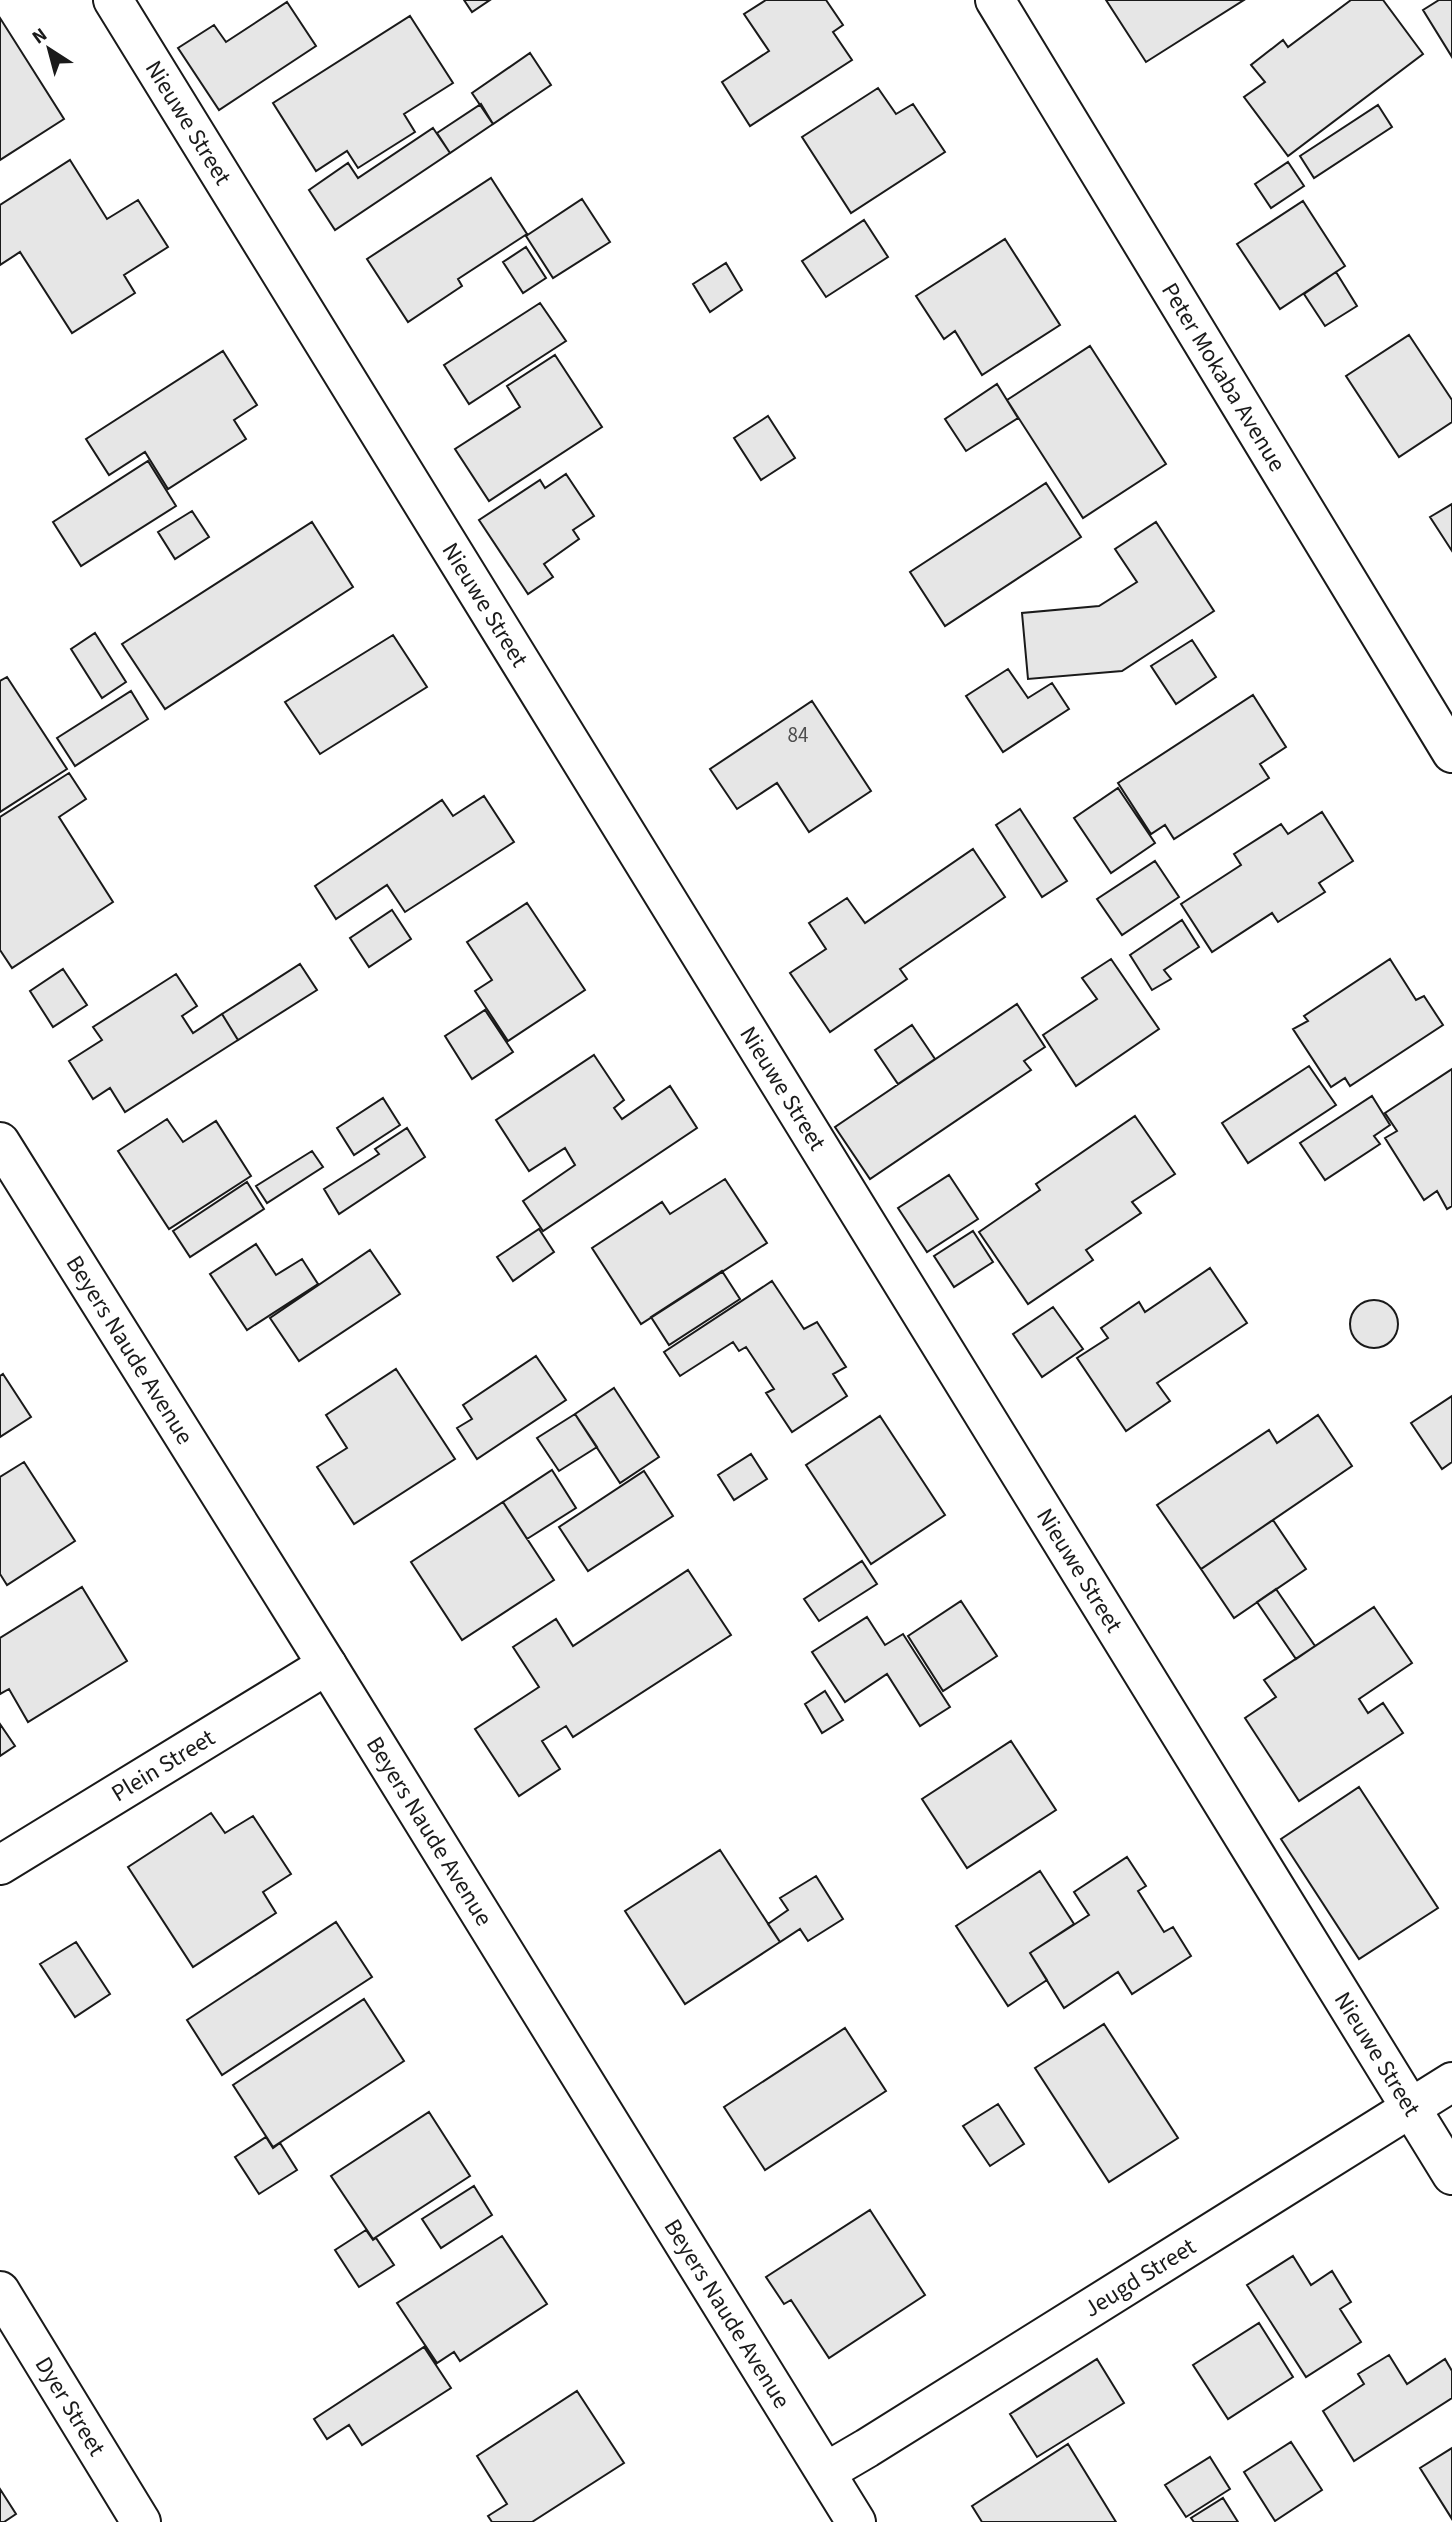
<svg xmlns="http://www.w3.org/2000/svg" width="1452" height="2522" font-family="'Source Sans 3',sans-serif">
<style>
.building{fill:#e6e6e6;stroke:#1a1a1a;stroke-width:2}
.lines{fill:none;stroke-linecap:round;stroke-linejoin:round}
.minor-casing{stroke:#1a1a1a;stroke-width:42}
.minor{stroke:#fff;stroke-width:38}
.labels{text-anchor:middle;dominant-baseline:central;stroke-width:5;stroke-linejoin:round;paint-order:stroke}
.number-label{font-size:21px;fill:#4d4d4d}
.street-label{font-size:24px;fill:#1a1a1a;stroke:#fff}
</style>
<rect width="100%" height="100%" fill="#fff"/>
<path class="building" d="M464,0H490L472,12Z
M766,0H826L843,25L833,32L852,60L750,126L722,82L769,51L744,14Z
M1106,0H1244L1146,62Z
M1351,0H1383L1423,54L1288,156L1244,97L1265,82L1251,65L1283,40L1288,47Z
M1439,0H1452V57L1423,10Z
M287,2L316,46L219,110L178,48L214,25L226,42Z
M410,16L453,83L404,114L415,132L358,168L347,151L316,171L273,103Z
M0,18L64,119L0,160Z
M530,53L551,85L493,124L472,93Z
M878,88L896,114L913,104L945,152L851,213L802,137Z
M481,104L493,124L450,153L437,133Z
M1378,105L1392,127L1314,178L1300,156Z
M433,128L450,153L335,230L309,190L348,163L358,178Z
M70,160L107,219L138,200L168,247L124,275L135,293L72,333L20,252L0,265V205Z
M1288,162L1304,186L1271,208L1255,184Z
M491,178L527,234L458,279L462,286L408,322L367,259Z
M582,199L610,242L553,278L526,236Z
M1303,201L1345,266L1280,309L1237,244Z
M864,220L888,257L826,297L802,261Z
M1005,239L1060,325L982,375L955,331L944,339L916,296Z
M526,247L546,278L523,293L503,262Z
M726,263L742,290L710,312L693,284Z
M1336,272L1357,306L1325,326L1304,294Z
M540,303L566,341L469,404L444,365Z
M1409,335L1452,400V422L1399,457L1346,376Z
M1090,346L1166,464L1083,518L1007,400Z
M223,351L257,405L234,420L246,439L168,489L145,452L109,475L86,439Z
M555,355L602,427L489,501L455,449L520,407L507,386Z
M997,384L1018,418L966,451L945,419Z
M768,416L795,458L761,480L734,438Z
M148,461L176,506L81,566L53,522Z
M566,474L594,516L573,530L579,539L544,564L553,577L528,594L479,520L540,480L545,488Z
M1046,483L1081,537L945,626L910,572Z
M1452,504V551L1430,517Z
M192,511L209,537L175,559L158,532Z
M312,522L353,587L165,709L122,644Z
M1156,522L1214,611L1122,671L1028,679L1022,613L1099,606L1137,582L1115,549Z
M95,633L126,682L102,698L71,649Z
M393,635L427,687L320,754L285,702Z
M1192,640L1216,677L1176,704L1151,666Z
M1008,669L1028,698L1052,683L1069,709L1003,752L966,696Z
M7,677L67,769L0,812V681Z
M131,691L148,719L75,766L57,738Z
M1253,695L1286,747L1260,764L1269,778L1174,839L1165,825L1151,834L1118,783Z
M812,701L871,791L809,832L777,783L737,809L710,769Z
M69,773L86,799L59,817L113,902L12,968L0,950V817Z
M1118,788L1155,843L1111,873L1074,818Z
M484,796L514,842L405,912L387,885L336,919L315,886L442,800L453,816Z
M1020,809L1067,881L1042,897L996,825Z
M1322,812L1353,861L1319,883L1325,892L1278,922L1272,913L1212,952L1181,904L1241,865L1234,854L1281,824L1288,834Z
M973,849L1005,897L900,969L907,979L830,1032L790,973L826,949L809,923L847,898L865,923Z
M1155,861L1179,897L1122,935L1097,899Z
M527,903L585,990L508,1041L475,991L492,980L467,942Z
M392,910L411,939L369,967L350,938Z
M1182,920L1199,947L1164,970L1171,979L1152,990L1130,955Z
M1111,959L1159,1029L1076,1086L1043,1035L1097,999L1082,978Z
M1390,959L1416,1000L1424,996L1443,1025L1350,1086L1345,1078L1331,1087L1293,1029L1308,1021L1304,1016Z
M300,964L317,990L238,1040L222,1014Z
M63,969L87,1005L53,1027L30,991Z
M176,974L197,1006L182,1016L193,1033L222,1014L238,1040L125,1112L110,1088L93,1099L69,1061L102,1040L93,1027Z
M1017,1004L1045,1047L1024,1061L1031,1070L870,1179L835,1127Z
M485,1010L513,1052L472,1079L445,1036Z
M912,1025L935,1059L898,1084L875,1050Z
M594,1055L624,1100L614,1108L622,1119L670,1086L697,1128L543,1231L523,1201L575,1165L565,1148L529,1171L496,1120Z
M1309,1066L1336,1105L1248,1163L1222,1123Z
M1452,1069V1206L1447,1209L1437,1191L1424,1200L1385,1138L1397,1131L1385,1113Z
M1372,1096L1390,1125L1374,1136L1380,1144L1325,1180L1300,1143Z
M383,1098L400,1125L354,1155L337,1128Z
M1135,1116L1175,1174L1132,1202L1141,1213L1086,1250L1093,1260L1028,1304L979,1232L1040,1190L1036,1184Z
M167,1119L183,1142L216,1121L251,1176L169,1229L118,1151Z
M407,1128L425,1157L339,1214L324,1189L379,1154L375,1149Z
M312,1151L323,1167L267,1203L256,1186Z
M949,1175L978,1219L927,1252L898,1208Z
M725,1179L767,1243L641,1324L592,1248L662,1202L670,1214Z
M247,1182L264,1209L190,1257L173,1231Z
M539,1229L554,1252L513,1281L497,1257Z
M973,1231L993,1262L954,1287L934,1256Z
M256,1244L276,1275L302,1259L318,1284L247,1330L210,1274Z
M370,1250L400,1294L299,1361L270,1318Z
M1210,1268L1247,1323L1157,1383L1170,1401L1126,1431L1077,1358L1108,1338L1101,1328L1139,1302L1145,1312Z
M722,1271L740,1299L669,1345L651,1317Z
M772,1281L804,1329L817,1322L846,1367L833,1374L847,1396L792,1432L766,1393L774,1389L746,1347L739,1351L733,1342L680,1376L664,1352Z
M1350 1324a24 24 0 1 1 48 0a24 24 0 1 1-48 0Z
M1053,1307L1083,1349L1042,1377L1013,1334Z
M536,1356L566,1400L477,1459L457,1428L472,1419L463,1405Z
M396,1369L455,1459L354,1524L317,1467L347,1448L326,1415Z
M3,1374L31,1417L0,1437V1376Z
M614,1388L659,1457L620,1483L575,1414Z
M1452,1396V1462L1442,1469L1411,1423Z
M575,1414L597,1447L559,1471L537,1438Z
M1318,1415L1352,1466L1201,1569L1157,1505L1269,1430L1277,1443Z
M880,1416L945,1515L871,1564L806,1465Z
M751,1454L767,1479L734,1500L718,1475Z
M24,1462L75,1541L7,1585L0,1574V1477Z
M552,1470L576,1508L527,1539L503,1502Z
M644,1471L673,1516L588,1571L559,1527Z
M503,1502L554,1580L462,1640L411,1562Z
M1273,1520L1306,1569L1234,1618L1201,1569Z
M862,1561L877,1584L819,1621L804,1599Z
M688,1570L731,1635L573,1737L566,1726L542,1741L560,1769L519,1796L475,1729L539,1687L513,1647L556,1619L573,1646Z
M82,1587L127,1661L28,1722L9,1689L0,1694V1638Z
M1276,1589L1315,1646L1296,1659L1257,1602Z
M961,1601L997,1656L943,1691L908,1636Z
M1374,1607L1412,1663L1359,1699L1368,1713L1383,1703L1403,1733L1299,1801L1245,1718L1276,1697L1264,1680Z
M867,1617L885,1645L903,1634L950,1707L920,1726L887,1674L845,1702L812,1652Z
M825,1691L843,1720L822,1733L805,1704Z
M0,1724L15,1746L0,1756Z
M1011,1741L1056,1810L967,1868L922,1799Z
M1359,1787L1438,1908L1359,1959L1281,1839Z
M211,1813L225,1833L253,1816L291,1874L263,1892L276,1913L193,1967L128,1867Z
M720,1850L780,1942L685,2004L625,1911Z
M1127,1857L1146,1886L1138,1891L1164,1932L1173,1927L1191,1956L1132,1994L1118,1972L1064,2008L1030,1953L1089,1915L1074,1892Z
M1040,1871L1074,1924L1030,1953L1047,1980L1008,2006L956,1926Z
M816,1876L843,1919L808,1941L800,1929L780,1942L768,1924L788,1910L780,1898Z
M336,1922L372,1977L222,2075L187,2020Z
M76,1942L110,1994L75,2017L40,1964Z
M364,1999L404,2061L273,2147L233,2085Z
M1104,2024L1178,2138L1109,2182L1035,2068Z
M845,2028L886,2091L765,2170L724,2107Z
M998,2104L1024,2144L990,2166L963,2126Z
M429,2112L470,2176L373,2239L331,2176Z
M266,2137L273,2148L280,2143L297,2170L259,2194L235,2157Z
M474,2186L492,2215L441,2248L422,2219Z
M870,2210L925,2295L829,2358L791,2300L784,2304L766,2277Z
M366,2230L373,2240L376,2238L394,2265L359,2287L335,2250Z
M502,2236L547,2304L460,2361L454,2352L437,2363L397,2303Z
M1293,2256L1311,2285L1332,2271L1351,2302L1340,2309L1361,2342L1306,2377L1247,2285Z
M1259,2323L1293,2377L1228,2419L1193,2365Z
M424,2347L451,2388L362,2445L349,2425L327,2439L314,2419Z
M1389,2355L1407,2384L1445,2359L1452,2371V2398L1354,2461L1323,2411L1364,2384L1358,2374Z
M1097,2359L1124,2403L1037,2457L1010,2414Z
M577,2391L624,2463L532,2522H492L488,2516L507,2504L477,2456Z
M1291,2442L1322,2490L1275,2521L1244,2472Z
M1068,2444L1116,2522H982L972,2506Z
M1452,2448V2519L1420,2468Z
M1210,2457L1230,2489L1186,2517L1165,2485Z
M0,2489L16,2514L4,2522H0Z
M1223,2498L1238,2522H1194L1191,2518Z"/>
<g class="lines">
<g class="minor-casing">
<g id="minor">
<path id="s1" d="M113,0L1452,2175"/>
<path id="s2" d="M995,0L1452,753"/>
<path id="s3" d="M0,1142L327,1665L856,2522"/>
<path id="s4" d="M0,1865L327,1665"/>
<path id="s5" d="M0,2291L141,2522"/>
<path id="s6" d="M826,2472L867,2448L1452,2082"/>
</g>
</g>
<use href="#minor" class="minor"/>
</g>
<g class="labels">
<g class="number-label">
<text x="798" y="735">84</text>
</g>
<g class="street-label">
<text stroke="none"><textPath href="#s1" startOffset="144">Nieuwe Street</textPath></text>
<text stroke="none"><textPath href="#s2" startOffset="441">Peter Mokaba Avenue</textPath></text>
<text stroke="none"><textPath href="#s1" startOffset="710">Nieuwe Street</textPath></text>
<text stroke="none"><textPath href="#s1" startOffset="1278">Nieuwe Street</textPath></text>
<text stroke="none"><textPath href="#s3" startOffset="245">Beyers Naude Avenue</textPath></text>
<text stroke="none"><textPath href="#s1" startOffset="1844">Nieuwe Street</textPath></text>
<text stroke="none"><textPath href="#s4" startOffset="191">Plein Street</textPath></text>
<text stroke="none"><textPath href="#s3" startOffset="812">Beyers Naude Avenue</textPath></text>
<text stroke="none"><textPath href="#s1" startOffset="2412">Nieuwe Street</textPath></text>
<text stroke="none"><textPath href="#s6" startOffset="369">Jeugd Street</textPath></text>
<text stroke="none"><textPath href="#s3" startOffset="1379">Beyers Naude Avenue</textPath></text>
<text stroke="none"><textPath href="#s5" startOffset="135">Dyer Street</textPath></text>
</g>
</g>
<g transform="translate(49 49) rotate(324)" stroke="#ffffff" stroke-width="5" paint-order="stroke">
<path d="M0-5L12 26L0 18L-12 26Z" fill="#1a1a1a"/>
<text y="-10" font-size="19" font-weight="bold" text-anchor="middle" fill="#1a1a1a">N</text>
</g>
</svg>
